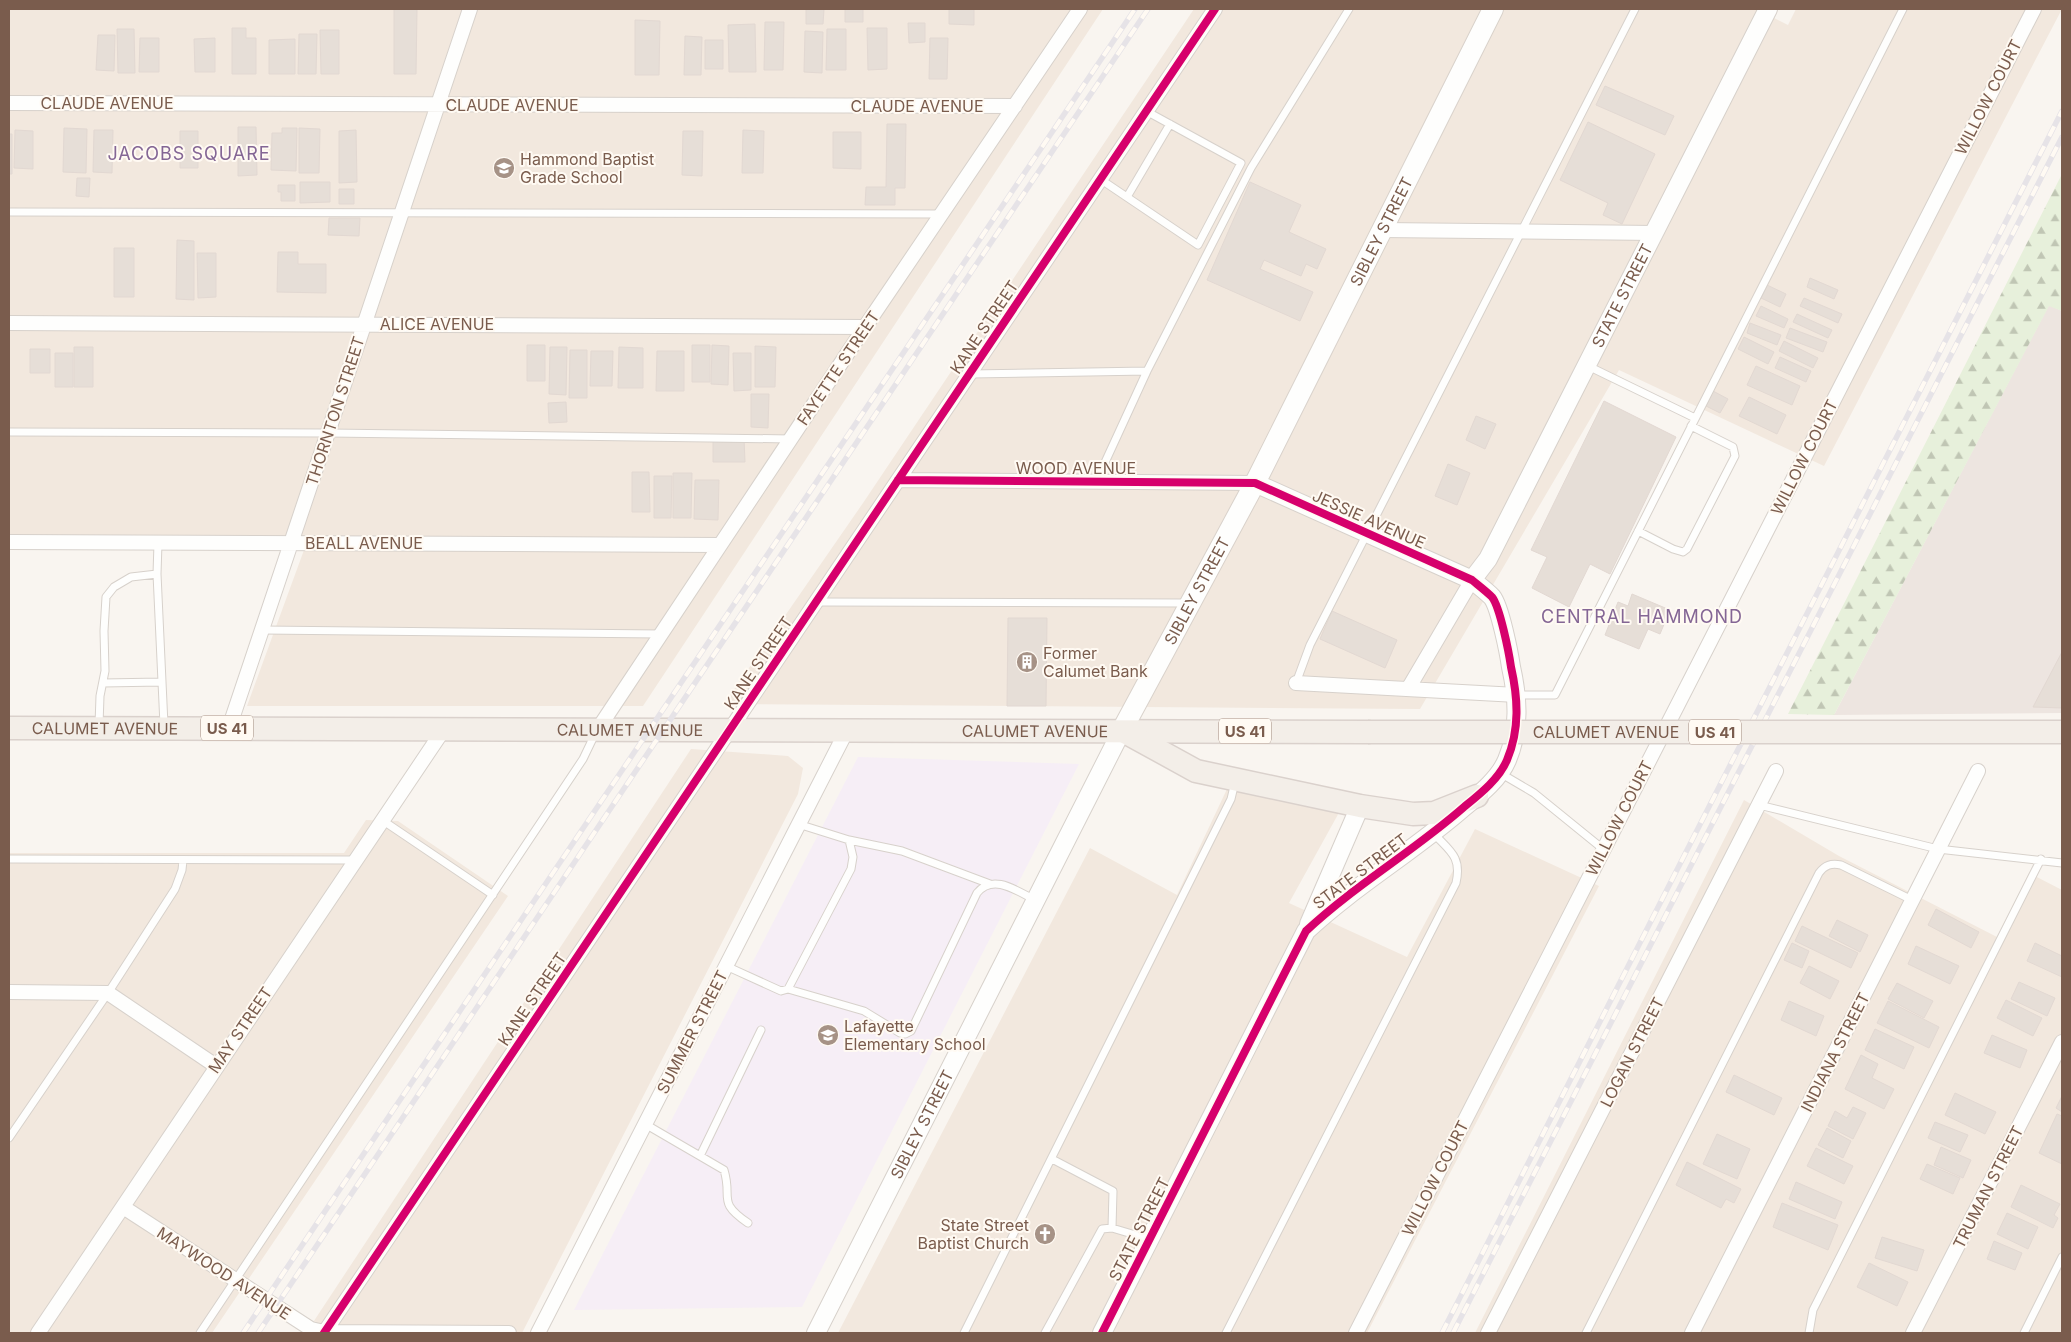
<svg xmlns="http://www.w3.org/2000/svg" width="2071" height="1342" font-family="Inter,sans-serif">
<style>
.residential{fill:#f2e8de}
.industrial{fill:#ede5e0}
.education{fill:#f6eef6}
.forest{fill:url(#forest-firs)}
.building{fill:#e6ded7;stroke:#e2d8d2}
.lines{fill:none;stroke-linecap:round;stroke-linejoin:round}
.service-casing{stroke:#d7d1cb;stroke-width:9}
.minor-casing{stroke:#d7d1cb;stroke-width:16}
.tertiary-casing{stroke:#d7d1cb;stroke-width:20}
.secondary-casing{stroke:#d9d2cb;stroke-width:22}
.primary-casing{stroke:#dad1cc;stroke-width:25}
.service{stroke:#fefefd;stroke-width:7}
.minor{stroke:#fefefd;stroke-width:14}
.tertiary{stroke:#fefefd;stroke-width:18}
.secondary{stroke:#fefefd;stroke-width:20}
.primary{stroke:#f3eee8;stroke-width:22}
.rail-casing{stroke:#e6e3e7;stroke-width:5.5}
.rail{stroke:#fffaf3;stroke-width:4;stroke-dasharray:11;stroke-linecap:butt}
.primary-bridge-casing{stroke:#dad1cc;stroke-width:25;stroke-linecap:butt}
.primary-bridge{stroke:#f3eee8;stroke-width:22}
.cycleway-casing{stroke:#fffaf3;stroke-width:11}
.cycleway{stroke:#d6006c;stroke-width:8}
.labels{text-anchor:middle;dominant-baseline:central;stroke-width:4;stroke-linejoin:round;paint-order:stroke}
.shield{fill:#fffaf3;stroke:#a28b7f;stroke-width:1}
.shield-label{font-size:15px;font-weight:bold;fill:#7a5c4d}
.street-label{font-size:16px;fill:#7a5c4d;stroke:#fffaf3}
.poi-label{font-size:16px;fill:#7a5c4d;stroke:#fffaf3;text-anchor:start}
.neighbourhood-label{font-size:18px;letter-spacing:1px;fill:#846695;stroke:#fffaf3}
</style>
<defs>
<pattern id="forest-firs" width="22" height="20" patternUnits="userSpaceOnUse" patternTransform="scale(1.25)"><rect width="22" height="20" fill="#e7f0db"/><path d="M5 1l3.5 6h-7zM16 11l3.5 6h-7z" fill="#c0c6b4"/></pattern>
</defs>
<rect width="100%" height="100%" fill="#f9f5f0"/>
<path class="residential" d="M9,9H1103L643,706H247L304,550L9,548Z
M1194,9H1756L1788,25L1796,9H2062L1824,466L1619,370L1420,709L724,704L863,503Z
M691,749L788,756L803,768L798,794L522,1333H306Z
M1227,789L1341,809L1289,903L1407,957L1475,829L1599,886L1367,1333H838L1090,848L1177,895Z
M1744,800L1839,856L1997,937L2029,873L2062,890V1333H1475Z
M366,820L398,821L508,896L212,1333H9V853H344Z"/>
<path class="industrial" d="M2049,305L2062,311V713L1834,715Z"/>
<path class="education" d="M858,757L1079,764L802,1307L574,1310Z"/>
<path class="forest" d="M2062,174V311L2049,306L1834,715L1788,714Z"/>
<path class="building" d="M394,9H417L416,74H394Z
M806,9H824L823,24H806Z
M845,9H863V22H845Z
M949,9H974V25L949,24Z
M635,20L660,21L659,75H635Z
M765,22H784L783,70H764Z
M908,23H925V42L909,43Z
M755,24L756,72H729L728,25Z
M232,28H246V38H256V74H232Z
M867,28H887V69L868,70Z
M117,29H134L135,73H118Z
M827,29H846V70H826Z
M320,30H339V74H321Z
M805,31L823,32L822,73L804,72Z
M299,34H317L316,74H298Z
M98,35H115L114,71L96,70Z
M685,36L702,37L701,75H684Z
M140,38H159V72H139Z
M215,38V72H195L194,39Z
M930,38H948L947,79H929Z
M295,39V74H269V40Z
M705,40H723V69H705Z
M1605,86L1674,116L1665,135L1596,105Z
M1588,122L1655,154L1622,224L1603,215L1608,203L1560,180Z
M887,124H906L905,188H895V205H865L866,187H886Z
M238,127H256L257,175L238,176Z
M64,128L87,129L86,173L63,172Z
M282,128H297L296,171L271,170L272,133H282Z
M299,128L320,129L319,173H299Z
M15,130L33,131V169L14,168Z
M94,130H113L112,173L93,172Z
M356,130L357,182L339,183V131Z
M743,130L764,131L763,173H742Z
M180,131H198V168H180Z
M683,131H703L702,176L682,175Z
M833,132H861V169L833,168Z
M9,134H12V174H9Z
M77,178H90L89,197L76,196Z
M300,182H330V202L300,203Z
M1250,182L1301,205L1289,232L1326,249L1317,269L1306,264L1301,276L1264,260L1260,269L1313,292L1300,321L1207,280Z
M278,185H295V201H281V192H278Z
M339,189H354V204H339Z
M329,218H360L359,236L328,235Z
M177,240L194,241V300L176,299Z
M114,248H134V297H114Z
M278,252H298V264H326V293L277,292Z
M197,253H216V297L198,298Z
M1810,278L1838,290L1834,299L1807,287Z
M1767,285L1786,294L1780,307L1761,298Z
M1804,298L1842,314L1838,323L1800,306Z
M1761,306L1788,319L1784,328L1756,316Z
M1797,314L1832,330L1828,338L1793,322Z
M1750,323L1781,335L1777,345L1747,333Z
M1790,328L1827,342L1823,352L1786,338Z
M1744,337L1774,352L1768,364L1738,349Z
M1784,341L1818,358L1813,368L1779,351Z
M527,345H545V381H527Z
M692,345H710V382H692Z
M712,345L729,346L728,385L711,384Z
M755,346L776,347L775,387H755Z
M74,347H93V387H74Z
M550,347H567L566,395L549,394Z
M619,347L643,348V388H618Z
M30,349H50V373H30Z
M570,350H587V398H569Z
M591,351H613L612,386H590Z
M657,351H684V391H656Z
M55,353H73V387H55Z
M733,353H751V390L734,391Z
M1780,357L1811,371L1806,382L1775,368Z
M1756,366L1800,386L1792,405L1747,385Z
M1713,391L1728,399L1720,413L1706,406Z
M751,394H769L768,428L751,427Z
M1749,397L1786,415L1777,434L1739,416Z
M1604,401L1676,437L1610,574L1590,564L1569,607L1532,588L1547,557L1531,550Z
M566,402L567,422L549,423L548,403Z
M1476,416L1496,424L1485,449L1466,440Z
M713,438H744L745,462H713Z
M1448,464L1470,473L1457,505L1435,496Z
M632,472H649L650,512H632Z
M673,473H692L691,518H673Z
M654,476H672L671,518H654Z
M695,480H719L718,520L694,519Z
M1632,594L1670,610L1660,634L1648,629L1639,649L1605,635L1618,602L1628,606Z
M1332,611L1397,640L1385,668L1320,639Z
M1008,618H1047L1046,706H1007Z
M2062,652V708L2033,707Z
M1936,909L1979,932L1971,948L1928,925Z
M1837,920L1868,935L1860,952L1829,936Z
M1802,926L1858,953L1851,968L1795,941Z
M1792,943L1809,951L1802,968L1784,960Z
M2035,943L2062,956V977L2027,961Z
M1916,946L1959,966L1950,984L1908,964Z
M1809,966L1839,981L1830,999L1800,983Z
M2019,982L2055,998L2047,1016L2011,999Z
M1897,983L1933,1001L1924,1018L1888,999Z
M2006,1000L2042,1018L2033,1036L1997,1018Z
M1789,1001L1824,1016L1816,1036L1781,1020Z
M1888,1001L1939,1027L1929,1048L1877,1023Z
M1875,1029L1914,1047L1904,1069L1865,1050Z
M1992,1035L2027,1050L2020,1068L1984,1053Z
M1861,1055L1878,1064L1872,1078L1894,1089L1884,1109L1845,1089Z
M1734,1075L1782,1098L1774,1115L1726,1092Z
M1955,1093L1996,1112L1985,1134L1945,1115Z
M2062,1096V1112L2056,1108Z
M1853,1107L1866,1113L1853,1139L1828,1126L1835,1111L1847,1118Z
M2057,1114L2062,1116V1164L2039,1153Z
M1935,1122L1968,1135L1960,1152L1928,1138Z
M1827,1128L1851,1141L1843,1158L1818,1145Z
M1717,1134L1750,1149L1737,1179L1703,1164Z
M1941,1147L1971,1160L1963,1178L1934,1165Z
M1816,1148L1853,1166L1844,1184L1807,1166Z
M1687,1162L1741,1189L1734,1203L1726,1199L1721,1208L1676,1185Z
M1927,1164L1960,1178L1953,1194L1920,1179Z
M1796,1182L1842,1202L1835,1219L1789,1199Z
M2021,1185L2060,1204L2054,1215L2058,1218L2053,1228L2011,1207Z
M1782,1203L1838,1225L1828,1250L1773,1227Z
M2007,1213L2038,1227L2028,1249L1997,1234Z
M1882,1237L1924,1250L1917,1271L1875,1258Z
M1994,1241L2022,1253L2015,1270L1987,1259Z
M1869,1263L1908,1282L1897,1306L1857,1287Z"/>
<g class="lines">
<g class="service-casing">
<path id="service" d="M1100,179L1198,245L1241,163L1146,111
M1127,197L1170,124
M9,212L941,214
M1588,366L1695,418
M970,374L1147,371
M9,432L328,433L791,439
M1096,482L1147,371L1251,168L1349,9
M1638,531L1673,549L1683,552L1687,549L1735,456L1733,447L1691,426
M158,543L157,574L164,725
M816,602L1187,603
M262,630L661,634
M103,683L161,682
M1296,683L1310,645L1635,9
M1517,695H1555L1903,9
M99,725L100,696L105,671L104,631L106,597L114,587L131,577L157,574
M1500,773L1534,793L1603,849
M1759,805L1938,849L2062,863
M382,820L493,895
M849,840L902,851L990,884
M9,859L355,860
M726,966L781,991L788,989L864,1011L900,1033L905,1034L911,1031L977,893C993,873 1017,891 1035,900
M788,989L851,869L853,857L849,840L798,824
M645,1124L724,1170C733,1199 716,1201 748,1223
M9,1138L108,993L175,889L182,870L183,860
M700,1156L761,1030
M1052,1159L1113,1191L1112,1228
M200,1333L583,759L595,734
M964,1333L1231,799L1235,782
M1045,1333L1102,1229L1112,1228L1149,1239
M1226,1333L1456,883C1462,857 1450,851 1434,834
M1586,1333L1819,873C1825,865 1831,863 1841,865L1912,900
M1809,1333L1813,1310L2041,859
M2024,1333L2062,1257"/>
</g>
<g class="minor-casing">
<path id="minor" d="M9,103L1015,106
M1382,230L1654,233
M9,323L865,327
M898,480L1255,483
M9,542L720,545
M1296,683L1517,695
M1408,689L1472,580
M229,728L470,9
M598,729L865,327L1080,9
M9,992L108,993L216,1066
M123,1207L311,1329L324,1332L509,1333
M38,1333L444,729
M324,1333L1215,9
M538,1333L847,730
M1356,1333L2034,9
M1488,1333L1776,771
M1692,1333L1978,771
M1913,1333L2062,1042"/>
</g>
<g class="tertiary-casing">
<g id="tertiary">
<path id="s1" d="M1472,580L1488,559L1768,9"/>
<path d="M1309,924L1360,806"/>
<path id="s2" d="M816,1333L1122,730"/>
<path d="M1102,1333L1306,931C1355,885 1414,851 1464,807C1480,794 1499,779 1507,760C1520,729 1518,698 1511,667C1509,653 1500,607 1492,597C1486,591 1478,585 1472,580L1255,483"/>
</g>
</g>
<g class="secondary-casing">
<g id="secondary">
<path id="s3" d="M1122,730L1255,483L1493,9"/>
</g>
</g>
<g class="primary-casing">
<g id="primary">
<path id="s4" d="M9,728L1368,732"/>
<path d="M1125,732L1196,771L1360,806L1413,814L1434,813L1477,796"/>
</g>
</g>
<use href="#service" class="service"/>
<use href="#minor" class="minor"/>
<use href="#tertiary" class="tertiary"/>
<use href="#secondary" class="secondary"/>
<use href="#primary" class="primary"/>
<g class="rail-casing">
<path id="rail" d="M243,1333L1135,9
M258,1333L1148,9
M1442,1333L2062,111
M1453,1333L2062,137"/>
</g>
<use href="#rail" class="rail"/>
<g class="primary-bridge-casing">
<g id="primary-bridge">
<path id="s5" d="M1368,732H2062"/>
</g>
</g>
<use href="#primary-bridge" class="primary-bridge"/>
<g class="cycleway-casing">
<path id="cycleway" d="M898,480L1255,483L1472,580C1478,585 1486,591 1492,597C1500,607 1509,653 1511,667C1518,698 1520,729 1507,760C1499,779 1480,794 1464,807C1414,851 1355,885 1306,931L1102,1333
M324,1333L1215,9"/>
</g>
<use href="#cycleway" class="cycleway"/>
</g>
<defs>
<g id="school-disc" transform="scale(1.125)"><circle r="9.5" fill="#a69286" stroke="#fffaf3"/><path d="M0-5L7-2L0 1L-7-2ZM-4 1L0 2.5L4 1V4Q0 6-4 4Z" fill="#fff"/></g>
<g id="building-disc" transform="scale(1.125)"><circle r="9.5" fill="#a69286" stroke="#fffaf3"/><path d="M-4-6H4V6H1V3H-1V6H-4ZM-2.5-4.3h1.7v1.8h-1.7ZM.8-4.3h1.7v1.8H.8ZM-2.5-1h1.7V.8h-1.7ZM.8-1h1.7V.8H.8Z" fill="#fff"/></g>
<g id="church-disc" transform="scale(1.125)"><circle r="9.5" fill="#a69286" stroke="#fffaf3"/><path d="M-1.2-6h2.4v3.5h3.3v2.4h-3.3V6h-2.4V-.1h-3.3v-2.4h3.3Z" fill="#fff"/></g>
</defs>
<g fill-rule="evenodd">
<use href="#school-disc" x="504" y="168"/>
<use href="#building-disc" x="1027" y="662"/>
<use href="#school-disc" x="828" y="1035"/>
<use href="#church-disc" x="1045" y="1234"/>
</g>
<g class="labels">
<g class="shield">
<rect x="201" y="715.5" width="52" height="25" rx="4"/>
<rect x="1219" y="718.5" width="52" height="25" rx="4"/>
<rect x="1689" y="719.5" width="52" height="25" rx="4"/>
</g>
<g class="shield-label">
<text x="227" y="728">US 41</text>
<text x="1245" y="731">US 41</text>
<text x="1715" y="732">US 41</text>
</g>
<g class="street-label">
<text transform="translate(1988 97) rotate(-63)">WILLOW COURT</text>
<text x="107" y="103">CLAUDE AVENUE</text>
<text x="512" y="105">CLAUDE AVENUE</text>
<text x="917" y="106">CLAUDE AVENUE</text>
<text stroke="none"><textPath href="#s3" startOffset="562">SIBLEY STREET</textPath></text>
<text stroke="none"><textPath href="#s1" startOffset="322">STATE STREET</textPath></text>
<text x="437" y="324">ALICE AVENUE</text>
<text transform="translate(984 327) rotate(-56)">KANE STREET</text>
<text transform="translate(838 368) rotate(-56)">FAYETTE STREET</text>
<text transform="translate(335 411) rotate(-72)">THORNTON STREET</text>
<text transform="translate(1804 457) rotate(-63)">WILLOW COURT</text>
<text x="1076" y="468">WOOD AVENUE</text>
<text transform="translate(1369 519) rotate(24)">JESSIE AVENUE</text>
<text x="364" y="543">BEALL AVENUE</text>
<text stroke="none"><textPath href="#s3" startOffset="158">SIBLEY STREET</textPath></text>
<text transform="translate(758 663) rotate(-56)">KANE STREET</text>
<text stroke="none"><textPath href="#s4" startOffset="96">CALUMET AVENUE</textPath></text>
<text stroke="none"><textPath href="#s4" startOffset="621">CALUMET AVENUE</textPath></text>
<text stroke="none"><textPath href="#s4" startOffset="1026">CALUMET AVENUE</textPath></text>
<text stroke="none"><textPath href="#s5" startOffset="238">CALUMET AVENUE</textPath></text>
<text transform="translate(1619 818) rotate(-63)">WILLOW COURT</text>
<text transform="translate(1360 871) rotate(-37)">STATE STREET</text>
<text transform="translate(532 999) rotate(-56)">KANE STREET</text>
<text transform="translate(240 1030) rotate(-56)">MAY STREET</text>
<text transform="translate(692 1032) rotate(-63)">SUMMER STREET</text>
<text transform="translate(1632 1052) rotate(-63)">LOGAN STREET</text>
<text transform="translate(1835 1052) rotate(-63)">INDIANA STREET</text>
<text stroke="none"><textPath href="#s2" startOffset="234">SIBLEY STREET</textPath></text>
<text transform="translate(1435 1178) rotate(-63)">WILLOW COURT</text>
<text transform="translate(1988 1187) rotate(-63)">TRUMAN STREET</text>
<text transform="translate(1139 1229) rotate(-63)">STATE STREET</text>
<text transform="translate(224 1273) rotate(33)">MAYWOOD AVENUE</text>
</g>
<g class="poi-label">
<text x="520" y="159">Hammond Baptist<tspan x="520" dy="18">Grade School</tspan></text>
<text x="1043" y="653">Former<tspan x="1043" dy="18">Calumet Bank</tspan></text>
<text x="844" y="1026">Lafayette<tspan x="844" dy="18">Elementary School</tspan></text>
<text x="1029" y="1225" text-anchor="end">State Street<tspan x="1029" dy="18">Baptist Church</tspan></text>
</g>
<g class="neighbourhood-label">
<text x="189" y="153">JACOBS SQUARE</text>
<text x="1642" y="616">CENTRAL HAMMOND</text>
</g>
</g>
<rect width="2071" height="1342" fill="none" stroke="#7a5c4d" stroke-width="20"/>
</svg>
